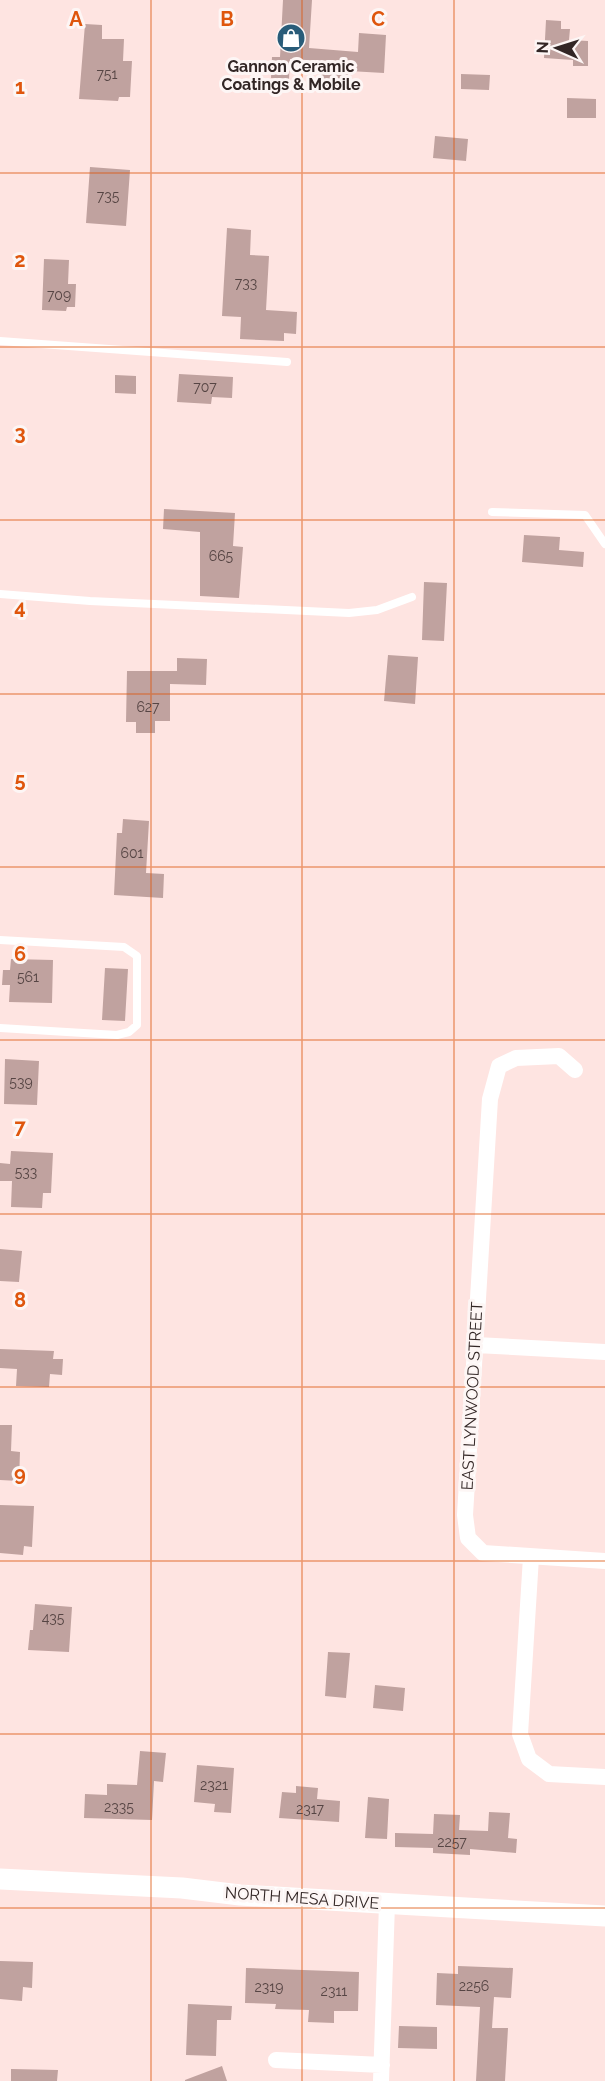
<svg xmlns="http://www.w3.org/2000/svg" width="605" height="2081" font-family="Raleway,sans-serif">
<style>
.building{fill:#c0a29f}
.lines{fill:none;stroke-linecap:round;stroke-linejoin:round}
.service{stroke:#fff;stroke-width:8}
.minor{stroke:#fff;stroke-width:16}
.tertiary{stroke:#fff;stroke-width:21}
.grid{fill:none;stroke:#df560d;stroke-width:1.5;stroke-opacity:0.55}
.labels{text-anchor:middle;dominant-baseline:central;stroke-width:6;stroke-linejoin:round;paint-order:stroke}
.number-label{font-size:14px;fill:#564544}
.poi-label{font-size:16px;font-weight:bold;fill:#322625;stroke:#fdf6f5}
.street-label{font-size:16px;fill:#322625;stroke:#fdf6f5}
.grid-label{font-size:20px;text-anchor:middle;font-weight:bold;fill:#df560d;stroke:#fdf6f5;stroke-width:6;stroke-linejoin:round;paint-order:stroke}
</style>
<rect width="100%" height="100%" fill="#fee4e1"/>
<path class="building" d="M283,0H312L309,48L358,52L359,33L386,35L384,73L349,71L347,90L320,88L322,61L290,59L289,79L271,78L272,57H280Z
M546,20L561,21V29H570L569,40L588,41V66H573V60L544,58Z
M85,24L102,25V39H124L123,61H132L130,97H119L118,101L79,99Z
M461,74L490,75L489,90L461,89Z
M567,98L596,99V118H567Z
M435,136L468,139L466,161L433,158Z
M90,167L130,170L126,226L86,223Z
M227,228L251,230L250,255L269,256L266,310L297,312L296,334L284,333V341L240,339L241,317L222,316Z
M44,259L69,260L68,284H76L75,307H67L66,311L42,310Z
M179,374L233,377L232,398L212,397L211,404L177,402Z
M115,375L136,376V394L115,393Z
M164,509L235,513L233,546L243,547L239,598L200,596V532L163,529Z
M524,535L560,537L559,550L584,552L583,567L522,562Z
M424,582L447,583L444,641L422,640Z
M388,655L418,657L415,704L384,701Z
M177,658L207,659L206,685L170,684V721H155V733H136V722H126L127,671H177Z
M123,819L149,821L146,873L164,874L163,898L114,895L117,833H122Z
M11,959L53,960L52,1003L9,1002L10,985H2L3,970H10Z
M105,968L128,969L125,1021L102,1020Z
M5,1059L39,1061L37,1105L4,1104Z
M11,1151L53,1153L51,1193H43L42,1208L11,1207L12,1181H0V1163L10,1164Z
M0,1249L22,1251L19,1282L0,1281Z
M0,1349L54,1351L53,1359H63L62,1375L50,1374L49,1387L16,1386L17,1369L0,1368Z
M0,1425H12L11,1451L20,1452L19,1481L0,1480Z
M0,1505L34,1506L32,1547L24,1546L23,1555L0,1553Z
M35,1604L72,1607L69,1652L28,1650L30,1630H33Z
M328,1652L350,1653L346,1698L325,1696Z
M375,1685L405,1688L403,1711L373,1708Z
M140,1751L166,1753L163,1782L154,1781L152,1820L84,1818L85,1794L107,1795V1784L137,1785Z
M197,1765L234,1768L231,1813L214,1812L215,1804L194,1802Z
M296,1786L318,1788L317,1799L340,1801L339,1822L279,1818L282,1792L296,1793Z
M368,1797L389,1799L387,1839L365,1838Z
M489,1812L510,1813L508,1838L517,1839L516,1853L470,1849V1855L433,1853V1848L395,1847V1833L433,1834L434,1814L460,1815L459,1830L488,1831Z
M0,1961L33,1962L32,1988L23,1987L22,2001L0,1999Z
M458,1966L513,1968L511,1998L494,1997L492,2028H508L505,2081H476L480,2007L436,2005L437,1973L458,1974Z
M246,1968L359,1972L358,2011H334V2023L308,2022L309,2010L275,2009L276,2004L245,2003Z
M188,2004L232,2006L231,2020H217L216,2056L186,2055Z
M399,2026L437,2027V2049L398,2048Z
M222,2066L227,2081H185V2080Z
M11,2069L58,2070L57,2081H11Z"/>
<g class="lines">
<path class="service" d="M0,341L287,362
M492,512L585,515L605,544
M0,594L90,601L349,613L377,610L412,597
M0,940L124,947L137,956V1025L129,1032L117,1035L0,1028"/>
<path class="minor" d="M575,1070L559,1056L516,1058L499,1066L490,1099L465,1515L468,1538L483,1553L605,1561
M476,1345L605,1352
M531,1557L520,1734L529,1759L549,1774L605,1777
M276,2060L382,2065
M381,2081L387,1904"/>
<path class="tertiary" d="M0,1879L182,1888L240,1895L605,1916"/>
</g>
<path class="grid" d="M151,0V2081M302,0V2081M454,0V2081M0,173H605M0,347H605M0,520H605M0,694H605M0,867H605M0,1040H605M0,1214H605M0,1387H605M0,1561H605M0,1734H605M0,1908H605"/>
<defs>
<g id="shop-disc" transform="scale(1.5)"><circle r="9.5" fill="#295c79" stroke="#fdf6f5"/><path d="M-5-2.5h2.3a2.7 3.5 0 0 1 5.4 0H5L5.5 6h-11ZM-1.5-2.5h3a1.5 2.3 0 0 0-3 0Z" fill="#fff"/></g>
</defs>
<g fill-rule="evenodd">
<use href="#shop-disc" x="291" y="38"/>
</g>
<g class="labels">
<g class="number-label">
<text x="107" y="74">751</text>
<text x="108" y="196">735</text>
<text x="246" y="283">733</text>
<text x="59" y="295">709</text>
<text x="205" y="387">707</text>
<text x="221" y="556">665</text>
<text x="148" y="707">627</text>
<text x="132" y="853">601</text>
<text x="28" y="977">561</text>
<text x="21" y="1082">539</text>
<text x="26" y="1172">533</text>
<text x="53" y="1618">435</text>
<text x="214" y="1785">2321</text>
<text x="119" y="1807">2335</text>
<text x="310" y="1809">2317</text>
<text x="452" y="1842">2257</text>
<text x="474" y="1986">2256</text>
<text x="269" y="1987">2319</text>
<text x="334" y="1991">2311</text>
</g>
<g class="poi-label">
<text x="291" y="66">Gannon Ceramic<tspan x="291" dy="18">Coatings &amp; Mobile</tspan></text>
</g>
<g class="street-label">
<text transform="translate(472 1396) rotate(-87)">EAST LYNWOOD STREET</text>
<text transform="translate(302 1898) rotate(4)">NORTH MESA DRIVE</text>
</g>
</g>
<g class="grid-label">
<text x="76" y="26">A</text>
<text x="227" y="26">B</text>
<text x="378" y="26">C</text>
<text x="20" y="94">1</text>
<text x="20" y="267">2</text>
<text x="20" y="440">3</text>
<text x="20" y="614">4</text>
<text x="20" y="787">5</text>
<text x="20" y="961">6</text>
<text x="20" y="1134">7</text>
<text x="20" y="1307">8</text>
<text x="20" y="1481">9</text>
</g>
<g transform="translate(557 48) rotate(273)" stroke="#fdf6f5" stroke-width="4.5" paint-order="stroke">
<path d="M0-4.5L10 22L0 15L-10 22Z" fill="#322625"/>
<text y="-9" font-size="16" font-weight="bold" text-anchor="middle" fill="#322625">N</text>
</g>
</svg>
